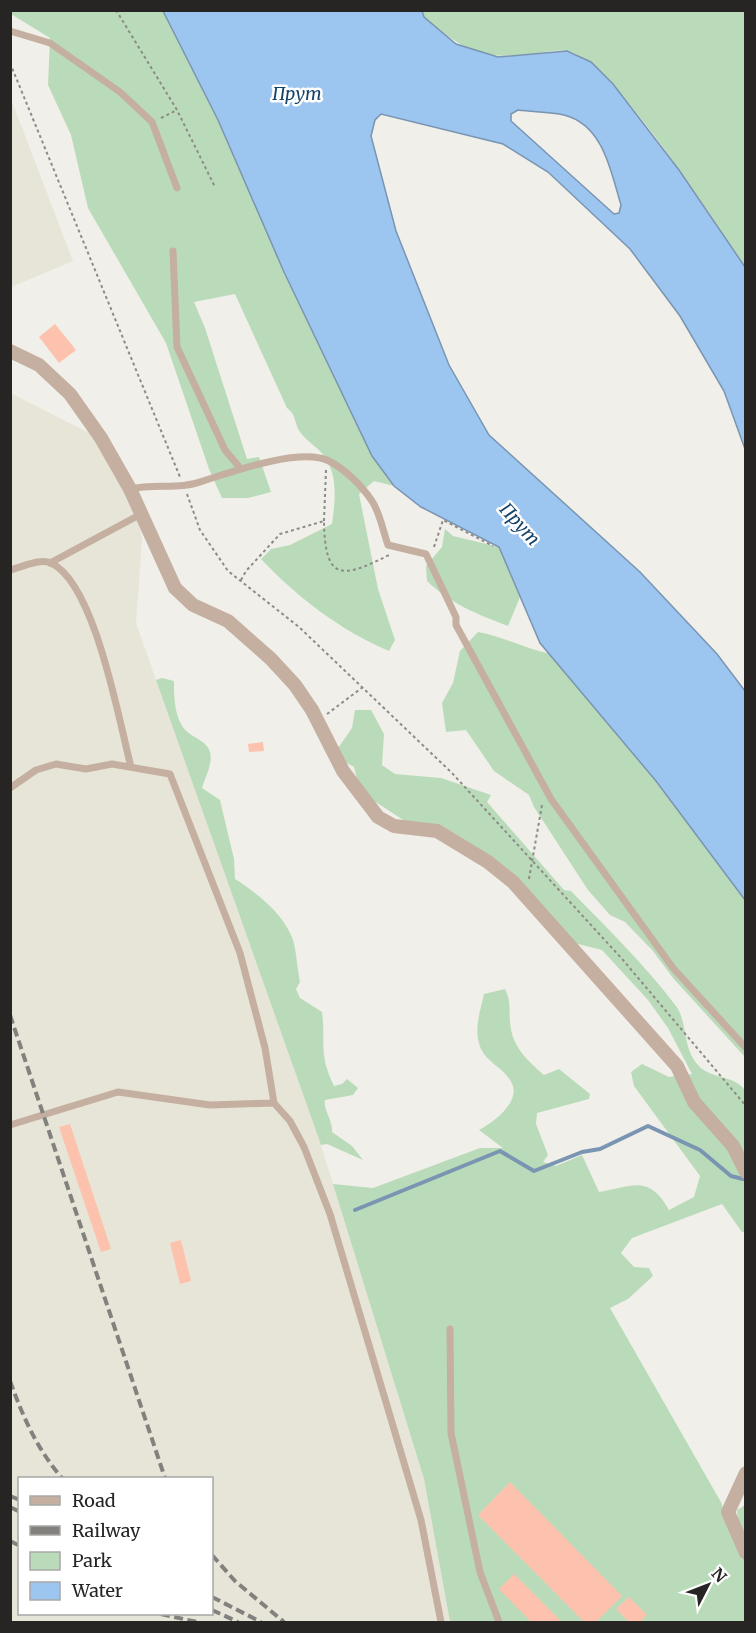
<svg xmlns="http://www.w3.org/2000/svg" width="756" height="1633" font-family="Merriweather,serif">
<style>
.built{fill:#e7e5d7;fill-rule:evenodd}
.green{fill:#badbb9}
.water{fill:#9cc5ef;stroke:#7995b2;stroke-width:1.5;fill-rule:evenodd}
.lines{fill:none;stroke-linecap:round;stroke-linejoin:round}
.stream{stroke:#7995b2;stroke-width:4}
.building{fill:#fdc2ad}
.path{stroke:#8c8b87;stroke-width:2;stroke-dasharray:3 3;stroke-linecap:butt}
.service{stroke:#c5afa0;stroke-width:7}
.minor{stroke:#c5afa0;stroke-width:14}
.rail{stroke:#82817e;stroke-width:4;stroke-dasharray:9 4.5;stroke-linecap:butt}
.labels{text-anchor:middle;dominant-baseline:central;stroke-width:5;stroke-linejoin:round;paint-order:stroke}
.water-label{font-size:18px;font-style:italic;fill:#154269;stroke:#fff}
</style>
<rect width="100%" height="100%" fill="#f0efe9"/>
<path class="built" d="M11,99L73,261L11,287H10Z
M10,393L101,439L139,520L142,540L136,623L321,1145L424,1479L450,1622H11ZM20,1478H212V1614H20Z"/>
<path class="green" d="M10,11H163L218,120L284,272L372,456L394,486L374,481L359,494L378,589L395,640L389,651C341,631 297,597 261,559L271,549L290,545L332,524C335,503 338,477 326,459C320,448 307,442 300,432C294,424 297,415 287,408L235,294L194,302L205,328L247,459L259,457L271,492L248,498H222L209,469L166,343L88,208L71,135L48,85L50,38L11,14Z
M422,11H745V267C717,225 611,58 567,51C555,49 539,54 526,55C477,59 461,48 424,17Z
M445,529L453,536L499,547L520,597L508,626C477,614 451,604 427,581L426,566L442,547Z
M478,632C504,637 526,649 551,654L656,781L745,900V1057L673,978L653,951L625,922L610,915L588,890L534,807L529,795L494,771L466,730L446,732L442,703L453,683L460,651Z
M162,678L174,681C174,697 174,723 190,734C197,739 207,742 210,752C213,764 205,777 202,788L220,800L234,859L235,879C257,893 284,914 293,940C297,954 297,968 300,982L296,989L300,998L322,1012C326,1045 318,1053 334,1086L342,1084L347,1079L358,1088L353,1095L325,1100C323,1109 333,1121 332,1132L352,1146L363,1160L327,1144L321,1145L156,680Z
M355,710H371L384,734L382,765L395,774L441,778L491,795L487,802L564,890L571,891C607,928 645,965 676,1006C688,1023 682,1047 698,1065C710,1079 734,1075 745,1090V1232H742L722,1204L632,1238L621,1253L634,1267L649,1268L653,1276L628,1299L610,1308L722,1504L723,1514L742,1560L737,1510L745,1505V1622H450L424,1479L333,1184L373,1188L480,1148H503L479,1130C494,1122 524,1100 510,1080C503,1068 487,1062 481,1049C473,1031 480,1012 484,994L505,989C511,1001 509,1008 510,1021C511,1046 527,1060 544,1075L559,1069L590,1094L589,1099L537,1113L536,1124L548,1155L543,1162L556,1166L582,1155L599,1192C633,1186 649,1174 669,1210L694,1197L700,1176L634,1086L631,1072L642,1064L669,1077L692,1074L668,1028L648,1000L602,950L570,942L515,879L411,825L371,799L358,783L354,767L340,759L336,751L352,728Z"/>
<path class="water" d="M163,11H422L424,17L456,44L498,57L567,51L591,62L613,84L679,170L745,267V449L724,391L680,316L630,249L548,172L503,144L381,114L375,120L371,136L396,231L449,365L489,435L640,572L717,654L745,691V900L656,781L540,643L499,547L421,507L394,486L372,456L284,272L218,120ZM518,110C533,112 550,112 564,115C604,125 611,173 621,205L619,213L614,214L511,121V114Z"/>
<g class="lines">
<path class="stream" d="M355,1210L500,1151L534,1171L582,1152L600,1149L648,1126L700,1150L731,1176L743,1179"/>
</g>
<path class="building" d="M55,324L76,350L59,363L39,337Z
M263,742L264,751L249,752L248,744Z
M70,1124L111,1249L101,1252L59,1127Z
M181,1240L191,1281L180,1284L170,1243Z
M510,1482L622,1596L596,1622H584L478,1515Z
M514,1574L562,1622H531L499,1589Z
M629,1597L647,1615L640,1622H629L616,1609Z"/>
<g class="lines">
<path class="path" d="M116,10L177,110L215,187
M10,63L180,477
M161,118L177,110
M187,494L200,530L228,571L299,627L452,773L623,960L746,1106
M324,521L326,470
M434,547L443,520L493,546
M241,580L246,571L280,534L324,521C325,580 340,580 389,555
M327,714L363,687
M529,879L542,805"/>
<path class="service" d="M10,31L50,43L120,92L152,122L177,188
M173,251L177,347L225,450L241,469
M130,489C154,483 180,490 203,481C231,472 301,447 329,461C345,469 362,486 372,501C380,513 383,531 388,545L426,554L456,617V625L551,799L673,968L746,1048
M50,563L143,513
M10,570C22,567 40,558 51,563C95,583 119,721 131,767
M10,788L36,770L56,764L86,769L112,764L170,774L240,953L265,1048L274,1103L290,1121L304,1147L330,1214L421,1520L441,1622
M10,1125L118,1092L210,1105L274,1103
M450,1329L451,1433L480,1572L499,1622"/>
<path class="minor" d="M10,351L39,365L70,394L101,438L130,489L175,588L193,605L228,621L271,659L295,685L312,710L343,771L378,817L394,826L437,831L488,862L513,882L677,1066L694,1102L733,1146L746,1172
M746,1473L728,1512L746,1553"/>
<path class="rail" d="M10,1015L165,1478
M10,1381C23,1417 37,1449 62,1478
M10,1496L20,1500
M10,1507L20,1512
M10,1541L20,1546
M212,1555L235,1581L284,1622
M212,1597L261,1622
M212,1610L238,1622
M161,1614L197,1622"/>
</g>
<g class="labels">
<g class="water-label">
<text x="297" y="93">Прут</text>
<text transform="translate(520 524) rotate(48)">Прут</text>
</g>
</g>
<rect width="756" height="1633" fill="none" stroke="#262523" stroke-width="24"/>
<rect x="18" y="1477" width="195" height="138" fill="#ffffff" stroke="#a8a8a7" stroke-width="1.5"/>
<rect x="30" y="1496" width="30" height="9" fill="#c5afa0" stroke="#a8a8a7" stroke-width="1.5"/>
<text x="72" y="1507" font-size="18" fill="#262523">Road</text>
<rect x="30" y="1526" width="30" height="9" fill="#82817e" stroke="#a8a8a7" stroke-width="1.5"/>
<text x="72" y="1537" font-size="18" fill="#262523">Railway</text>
<rect x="30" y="1552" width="30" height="18" fill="#badbb9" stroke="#a8a8a7" stroke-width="1.5"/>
<text x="72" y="1567" font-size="18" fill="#262523">Park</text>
<rect x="30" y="1582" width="30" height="18" fill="#9cc5ef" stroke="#a8a8a7" stroke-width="1.5"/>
<text x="72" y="1597" font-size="18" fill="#262523">Water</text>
<g transform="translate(708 1585) rotate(48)" stroke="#ffffff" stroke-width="4.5" paint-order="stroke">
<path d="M0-4.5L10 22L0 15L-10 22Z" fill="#262523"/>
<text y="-9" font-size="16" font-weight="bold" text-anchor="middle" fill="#262523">N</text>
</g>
</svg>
